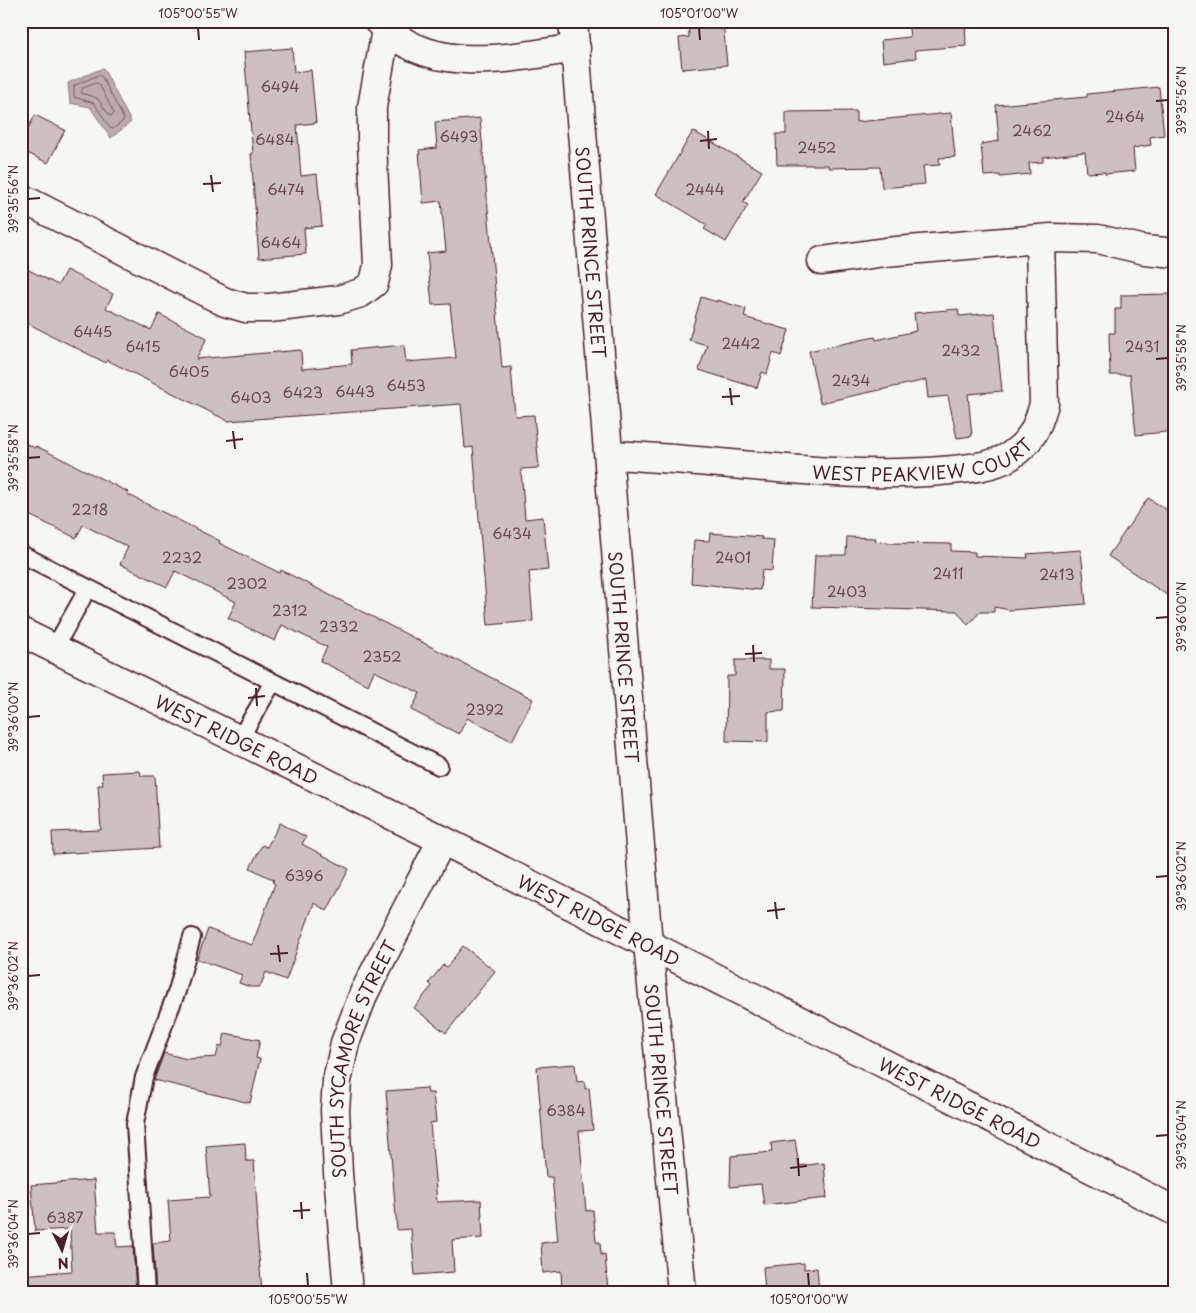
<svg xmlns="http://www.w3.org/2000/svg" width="1196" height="1313" font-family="'Playpen Sans',sans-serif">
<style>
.water{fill:#bbadae;stroke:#8e747a}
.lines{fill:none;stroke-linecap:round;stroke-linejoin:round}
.shore{stroke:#77585f;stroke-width:1}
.building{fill:#ccc1c0;stroke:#4a1f2b}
.lane-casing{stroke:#4a1f2b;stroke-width:20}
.street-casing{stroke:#4a1f2b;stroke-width:31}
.secondary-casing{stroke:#4a1f2b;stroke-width:31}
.lane{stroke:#f6f6f2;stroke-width:16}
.street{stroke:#f6f6f2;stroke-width:28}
.secondary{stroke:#f6f6f2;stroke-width:28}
.ticks{fill:none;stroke:#4a1f2b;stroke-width:2}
.labels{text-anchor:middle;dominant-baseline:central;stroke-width:5;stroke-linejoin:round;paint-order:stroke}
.number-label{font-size:15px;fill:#6a4850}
.street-label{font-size:18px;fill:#4a1f2b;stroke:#f6f6f2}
.neatline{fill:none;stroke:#4a1f2b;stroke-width:2}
.ticks-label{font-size:12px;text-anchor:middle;fill:#4a1f2b}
</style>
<rect width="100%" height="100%" fill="#f6f6f2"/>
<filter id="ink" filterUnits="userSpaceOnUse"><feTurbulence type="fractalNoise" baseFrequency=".02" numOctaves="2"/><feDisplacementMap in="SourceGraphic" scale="10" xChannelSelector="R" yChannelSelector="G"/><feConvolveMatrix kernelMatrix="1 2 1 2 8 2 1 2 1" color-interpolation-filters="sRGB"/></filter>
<g filter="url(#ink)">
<path class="water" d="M103,68L131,122L111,138L90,107L70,103L68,83Z"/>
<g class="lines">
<path class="shore" d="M99,75L102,77L124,119L123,121L113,129L110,128L94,103L74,97V86Z
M96,83L99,84L114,113L112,116L109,115L97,98L81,93L82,89Z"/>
</g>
<path class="building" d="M688,21H723L727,65L682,69L679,38L689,37Z
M908,21H965L966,46L915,50L916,58L883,62L881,40L910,37Z
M292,48L294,72L311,70L316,123L297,125L301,176L317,174L322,226L304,228L306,254L259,258L251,154H253L244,52Z
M1159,87L1164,135L1150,137L1151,145L1133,148L1135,171L1105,174V172L1087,173L1085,152L1043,157V162L1029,163L1030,174L1000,177V175L984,176L981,144L999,141L996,105L1087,97V94Z
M856,111V122L951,113L955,157L939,158L940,165L923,166L925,184L882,188L880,167L828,168V165H777L776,134H786V112Z
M35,115L65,130L48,163L21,150V142Z
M480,118L502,368L511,367L515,416L534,415L539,468L521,469L525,519L543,517L548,570L529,572L533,621L488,625L473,447L465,448L461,404L228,421L107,360L106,363L21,320V266L58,285L66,270L88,281L113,294L106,308L151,330L159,314L207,338L196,359L301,350L302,369L352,364L351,350L404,345L406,362L456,358L450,304L432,305L427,253L446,251L441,201L423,203L419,150L437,148L435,122Z
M693,131L762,171L743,202L748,205L726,242L704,229L707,225L656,194Z
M1175,294V431L1136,435L1130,375H1110L1109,333H1115V309H1121V295Z
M701,297L717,302V300L746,309L744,317L789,330L781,356L773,353L767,374L762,372L757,388L699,370L707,345L689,340Z
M958,309L959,316L994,313L1002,391L968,394L972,436L957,438L948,396L928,398L926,380L820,403L809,351L875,337L876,340L916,331L914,313Z
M21,441L35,448L36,446L128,492L127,494L220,541L219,543L280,573L281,570L533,699L512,741L467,718L459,734L411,710L420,693L374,671L368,685L320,661L327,647L282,625L275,641L228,618L236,602L195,581L175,571L167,587L120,564L128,547L83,525L76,538L21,511Z
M1148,498L1175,515V583L1167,595L1108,556Z
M710,533L762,537L761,539L774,540L772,571L762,570L760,590L691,583L694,540L709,541Z
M847,537L876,538L875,541L889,543L951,544V551L975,552V556L1028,558L1027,554L1081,550L1086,604L1010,610L994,607V612H980L968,625L957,611L812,607L815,555H846Z
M735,660H769V669H785L784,711L768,712V742L726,741L727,676H735Z
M140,771L141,776H155L159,848L53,854L52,832L101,830L98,785H103L102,773Z
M280,823L306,837L302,844L349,869L327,911L314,903L286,980L266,972L260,987H251L239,983L242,975L197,959L208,929L252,945L275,884L272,882L274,880L250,868L262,845L267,847Z
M463,946L495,971L446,1033L414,1008L432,986L429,983L443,965L447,967Z
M225,1033L260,1040L256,1058L260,1059L250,1103L154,1080L164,1053L187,1059L216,1057L219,1046L222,1047Z
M575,1064L577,1082L585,1081V1089L589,1088L593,1130L579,1131L586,1211L593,1210L596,1242H600L601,1255L605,1254L608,1292H562L561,1271L543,1273L541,1243L558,1241L552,1177H546L537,1067Z
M427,1088L428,1093H433L436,1122L430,1123L437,1202L481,1200L483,1238L452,1240L454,1272L415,1275L411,1229L397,1230L386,1091Z
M795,1140L799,1166L824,1163L827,1198L764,1205L761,1184L730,1187L731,1156L772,1152L771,1143Z
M245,1143L246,1161H254L258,1222H256L262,1292H156L153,1243L171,1241L168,1200L210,1197L206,1146Z
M94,1180L98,1232H115L117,1247L133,1246L136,1292H21V1275L72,1271L70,1229L35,1231L31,1185Z
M804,1263V1269L817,1268L819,1292H765L763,1267Z"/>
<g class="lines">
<g class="lane-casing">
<path id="lane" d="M21,554L439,766
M54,649L88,588
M239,740L273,682
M146,1292L135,1124L144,1077L177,991L192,937"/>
</g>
<g class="street-casing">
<g id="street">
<path d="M378,21C428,77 511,58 576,48"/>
<path d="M21,198L225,302L246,308H270L338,300L361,293L374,283L378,265L372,143V107L386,30"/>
<path d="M822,261L885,252L1051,238L1098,239L1145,250L1175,253"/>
<path id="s1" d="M609,455C719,459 830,480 941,471C963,469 990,468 1010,456C1032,441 1037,428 1044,404L1040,240"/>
<path id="s2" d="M648,944L1175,1211"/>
<path id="s3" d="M348,1292L338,1173L335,1110L337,1081L345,1043L364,993L442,840"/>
</g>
</g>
<g class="secondary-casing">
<g id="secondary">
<path id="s4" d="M573,21L648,944L682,1292"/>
<path id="s5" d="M21,632L442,840L648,944"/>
</g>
</g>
<use href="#lane" class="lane"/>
<use href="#street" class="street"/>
<use href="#secondary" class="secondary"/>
</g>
</g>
<path class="ticks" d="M198,28L199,40M699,28L700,40M1156,101L1168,100M708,131L709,149M700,141L717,139M211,175L213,192M203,184L221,183M28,199L40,198M1156,359L1168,358M730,388L732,405M722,397L740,396M233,431L235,449M226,441L243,439M28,458L40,457M1156,618L1168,617M753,645L754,662M745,654L762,653M256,688L257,706M248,698L265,696M28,717L40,716M1156,877L1168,876M775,902L777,919M767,911L785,909M278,945L280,962M270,954L288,953M28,976L40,975M1156,1136L1168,1135M798,1158L799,1176M790,1168L807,1166M301,1202L302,1219M293,1211L310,1210M28,1234L40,1233M307,1273L308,1286M808,1273L809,1286"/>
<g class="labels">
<g class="number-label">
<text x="280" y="85">6494</text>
<text x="1125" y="115">2464</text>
<text x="1032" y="129">2462</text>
<text x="459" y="135">6493</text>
<text x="275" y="138">6484</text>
<text x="817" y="146">2452</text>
<text x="286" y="188">6474</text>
<text x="705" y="188">2444</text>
<text x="281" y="241">6464</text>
<text x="93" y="330">6445</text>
<text x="741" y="342">2442</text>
<text x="143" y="345">6415</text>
<text x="1142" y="345">2431</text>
<text x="961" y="349">2432</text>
<text x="189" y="370">6405</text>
<text x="851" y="379">2434</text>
<text x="406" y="384">6453</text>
<text x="355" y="390">6443</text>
<text x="303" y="391">6423</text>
<text x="251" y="396">6403</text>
<text x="90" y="508">2218</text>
<text x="512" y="532">6434</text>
<text x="182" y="556">2232</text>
<text x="733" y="556">2401</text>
<text x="948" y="572">2411</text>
<text x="1057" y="573">2413</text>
<text x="247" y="582">2302</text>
<text x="847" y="590">2403</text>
<text x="290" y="609">2312</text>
<text x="339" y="625">2332</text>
<text x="382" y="655">2352</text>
<text x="485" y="708">2392</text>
<text x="304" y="874">6396</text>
<text x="566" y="1109">6384</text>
<text x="65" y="1216">6387</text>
</g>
<g class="street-label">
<text stroke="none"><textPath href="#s4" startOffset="232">SOUTH PRINCE STREET</textPath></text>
<text stroke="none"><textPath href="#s1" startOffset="316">WEST PEAKVIEW COURT</textPath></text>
<text stroke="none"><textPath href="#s4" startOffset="638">SOUTH PRINCE STREET</textPath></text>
<text stroke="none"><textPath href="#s5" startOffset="241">WEST RIDGE ROAD</textPath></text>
<text transform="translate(599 920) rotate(27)">WEST RIDGE ROAD</text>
<text stroke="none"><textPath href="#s3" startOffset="238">SOUTH SYCAMORE STREET</textPath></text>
<text stroke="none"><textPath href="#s4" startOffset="1072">SOUTH PRINCE STREET</textPath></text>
<text stroke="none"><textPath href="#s2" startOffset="350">WEST RIDGE ROAD</textPath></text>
</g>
</g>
<rect width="1196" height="1313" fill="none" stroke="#f6f6f2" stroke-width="55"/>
<g transform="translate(62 1250) rotate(175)" stroke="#f6f6f2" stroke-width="4" paint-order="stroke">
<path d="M0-4L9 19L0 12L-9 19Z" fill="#4a1f2b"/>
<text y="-8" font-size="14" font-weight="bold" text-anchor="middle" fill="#4a1f2b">N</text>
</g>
<rect x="28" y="28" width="1140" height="1258" class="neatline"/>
<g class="ticks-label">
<text x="198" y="18">105°00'55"W</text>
<text x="699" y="18">105°01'00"W</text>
<text transform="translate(1182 100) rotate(-90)" y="4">39°35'56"N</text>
<text transform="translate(14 199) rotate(-90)" y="4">39°35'56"N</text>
<text transform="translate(1182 358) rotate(-90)" y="4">39°35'58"N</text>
<text transform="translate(14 458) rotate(-90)" y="4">39°35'58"N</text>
<text transform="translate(1182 617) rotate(-90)" y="4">39°36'00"N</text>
<text transform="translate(14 717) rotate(-90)" y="4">39°36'00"N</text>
<text transform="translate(1182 876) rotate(-90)" y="4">39°36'02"N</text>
<text transform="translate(14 976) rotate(-90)" y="4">39°36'02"N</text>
<text transform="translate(1182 1135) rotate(-90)" y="4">39°36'04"N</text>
<text transform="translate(14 1234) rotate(-90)" y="4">39°36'04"N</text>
<text x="308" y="1304">105°00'55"W</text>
<text x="809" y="1304">105°01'00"W</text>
</g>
</svg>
